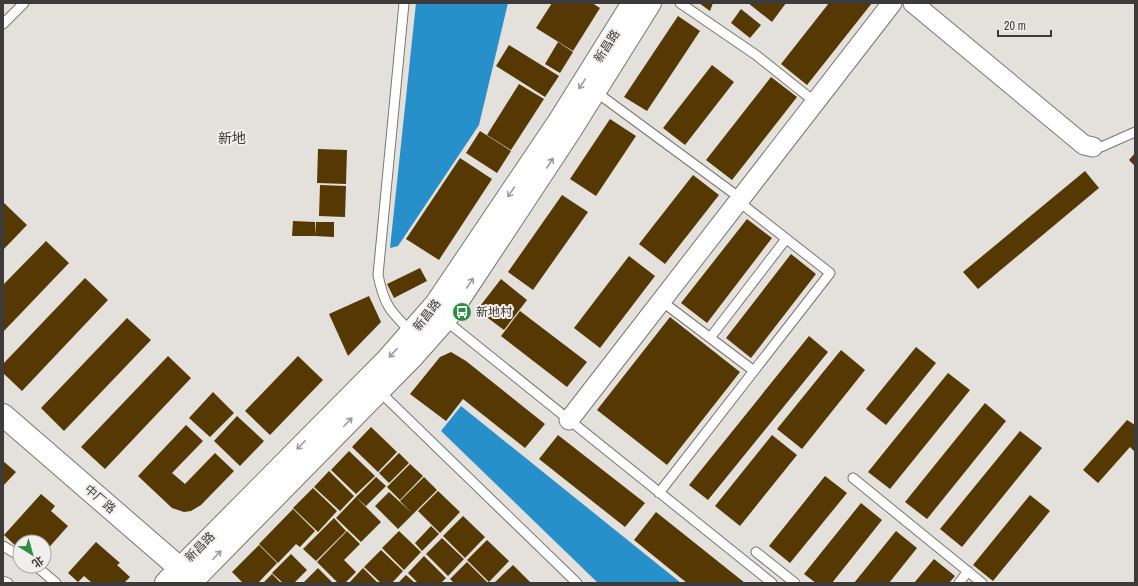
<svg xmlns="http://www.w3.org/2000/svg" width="1138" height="586" font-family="'Archivo Narrow','Noto Sans SC',sans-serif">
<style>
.water{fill:#2790ca}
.building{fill:#553802}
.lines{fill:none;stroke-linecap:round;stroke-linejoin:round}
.lane-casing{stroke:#787672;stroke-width:11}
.street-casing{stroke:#787672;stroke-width:21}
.secondary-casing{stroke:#787672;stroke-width:24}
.lane{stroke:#fff;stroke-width:9}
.street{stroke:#fff;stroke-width:19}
.secondary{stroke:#fff;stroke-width:22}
.oneway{stroke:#9e9d9c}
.labels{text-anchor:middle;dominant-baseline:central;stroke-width:4;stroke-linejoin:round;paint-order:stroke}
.street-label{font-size:12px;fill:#3c3b39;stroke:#f1eeeb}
.poi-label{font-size:12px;fill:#3c3b39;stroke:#f1eeeb;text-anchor:start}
.quarter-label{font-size:14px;fill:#3c3b39;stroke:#f1eeeb}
</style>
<rect width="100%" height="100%" fill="#e4e1dd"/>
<path class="water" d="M416,3H508L479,125L398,246L390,248Z
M461,406L681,583H598L441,431Z"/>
<path class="building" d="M552,3H592L600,8L573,51L536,28Z
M699,3H713L710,11Z
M748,3H786L772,22Z
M829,3H872L807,85L781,64Z
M741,9L761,25L750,38L731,23Z
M678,16L700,31L647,111L624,97Z
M558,42L573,52L560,73L545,64Z
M509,45L559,76L545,97L496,66Z
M712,65L734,82L685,145L663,128Z
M771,77L797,97L732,180L706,160Z
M519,84L544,99L511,150L487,135Z
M610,119L636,136L596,196L570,179Z
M480,131L511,151L497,173L466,153Z
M318,149L347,150L346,184L317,183Z
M1135,153V166L1129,160Z
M460,158L492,179L439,260L406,239Z
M1085,171L1099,188L978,289L963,272Z
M693,175L719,195L665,264L639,244Z
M320,185L346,186L345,217L319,216Z
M562,195L588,212L533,290L508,272Z
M4,203L27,225L3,250V204Z
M747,219L772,238L707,323L681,303Z
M293,221L315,222V236H292Z
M316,222H334V237L315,236Z
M46,241L69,263L3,332V285Z
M791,254L816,274L751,358L726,338Z
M629,256L655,276L600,348L574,328Z
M420,268L427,281L394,298L387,284Z
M85,278L108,300L22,391L3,373V364Z
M501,279L527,300L504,330L477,310Z
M369,296L381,322L348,356L329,314Z
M520,311L587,362L567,387L501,336Z
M670,317L740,372L667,465L597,410Z
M127,318L151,340L64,431L41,408Z
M809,336L828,352L708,500L689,485Z
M916,347L936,363L886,425L866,409Z
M841,350L865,370L802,449L777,429Z
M451,352L466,361L545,424L525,448L463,399L446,421L410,394L440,357Z
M168,356L191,378L105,469L81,447Z
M298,356L323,380L270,435L245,411Z
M948,373L970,390L890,489L868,472Z
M213,392L234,413L210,437L189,418Z
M985,403L1006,421L927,519L905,502Z
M237,416L264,441L240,466L214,441Z
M1127,420L1135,425V452L1130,447L1098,483L1083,470Z
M186,425L203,441L172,473L185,484L215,453L234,471L201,505L191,511L184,512L172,508L138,476Z
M371,427L397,452L378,472L352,447Z
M1020,431L1042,448L962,547L940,529Z
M558,435L645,503L625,527L539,459Z
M772,435L797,455L740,526L715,506Z
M349,451L375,476L356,494L331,470Z
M399,453L409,463L389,483L379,473Z
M3,461L16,472L3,486Z
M410,464L423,476L400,500L387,487Z
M329,471L354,496L340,511L314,487Z
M825,476L847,493L790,563L769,546Z
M376,477L386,486L366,506L356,497Z
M424,477L437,490L413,514L400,501Z
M313,488L337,511L318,532L293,508Z
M438,491L460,512L440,533L418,511Z
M389,492L413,514L398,529L375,506Z
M41,494L55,506L51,511L68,526L44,553V542H20L19,549L4,535Z
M1030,495L1050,511L993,581L973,565Z
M356,497L381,522L361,542L336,518Z
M861,503L882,520L832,583H816L804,574Z
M293,509L315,531L300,547L296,544L278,563L259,544Z
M656,512L745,583H687L634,540Z
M463,516L485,537L465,558L443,536Z
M334,518L346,531L316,561L303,549Z
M431,526L439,534L422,551L415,543Z
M347,531L360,544L344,560L356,572L345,583H338L317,562Z
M399,531L421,552L404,570L382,548Z
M896,531L917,548L889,583H854Z
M442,538L464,559L448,576L426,554Z
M487,540L509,561L489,582L467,560Z
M96,542L120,563L117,565L130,577L124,583H92L84,576L78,582L68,573Z
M259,545L277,563L258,583H243L232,572Z
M381,550L403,571L392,583H381L364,567Z
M291,554L307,570L294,583H283L272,573Z
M424,556L446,578L441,583H418L408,573Z
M934,559L955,576L949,583H914Z
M467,562L488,583H454L450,579Z
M513,565L531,583H494Z
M318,568L333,583H303Z
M363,568L378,583H349Z
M272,574L281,583H263Z
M406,575L415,583H398Z"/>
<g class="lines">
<g class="lane-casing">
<path id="lane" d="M404,3L378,275C384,305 390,311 411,332
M680,3L756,55L815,102
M3,24L24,3
M596,92L740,198
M1093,147H1101L1135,132
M660,300L754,371
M445,320L772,583
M710,338L786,239
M379,391L577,583
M853,478L982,583
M659,493L830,273L738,201
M3,546L20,556
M756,552L795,583
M36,566L56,583
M3,581L8,583
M959,583L968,571"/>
</g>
<g class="street-casing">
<path id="street" d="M913,3L1084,145L1093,147
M569,420L892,3"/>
</g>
<g class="secondary-casing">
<path id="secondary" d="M3,415L190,577
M166,583L387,360L436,304L558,123L633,3
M190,583L413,356L445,320L469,284L570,131L650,3"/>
</g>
<use href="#lane" class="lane"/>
<use href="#street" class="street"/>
<use href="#secondary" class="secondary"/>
</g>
<defs><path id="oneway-shaft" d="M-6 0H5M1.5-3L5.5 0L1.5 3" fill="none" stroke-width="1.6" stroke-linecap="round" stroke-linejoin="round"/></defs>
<g class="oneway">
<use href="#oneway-shaft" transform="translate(582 84) rotate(123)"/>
<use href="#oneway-shaft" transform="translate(550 163) rotate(-57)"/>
<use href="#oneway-shaft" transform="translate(511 192) rotate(124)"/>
<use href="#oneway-shaft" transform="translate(470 283) rotate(-56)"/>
<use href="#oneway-shaft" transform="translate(393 353) rotate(133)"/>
<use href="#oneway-shaft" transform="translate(348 422) rotate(-46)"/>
<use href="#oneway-shaft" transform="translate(301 445) rotate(135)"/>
<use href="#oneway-shaft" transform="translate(217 555) rotate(-46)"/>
</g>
<defs>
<g id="bus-disc" transform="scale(1)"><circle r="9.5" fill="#2b8f44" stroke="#f1eeeb"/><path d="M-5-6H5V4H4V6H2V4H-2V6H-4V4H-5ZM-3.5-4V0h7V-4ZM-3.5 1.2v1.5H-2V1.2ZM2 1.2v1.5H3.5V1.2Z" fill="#fff"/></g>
</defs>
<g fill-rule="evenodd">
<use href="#bus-disc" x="462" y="312"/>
</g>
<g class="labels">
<g class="street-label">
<text transform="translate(607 46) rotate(-57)">新昌路</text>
<text transform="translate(427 315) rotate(-52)">新昌路</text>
<text transform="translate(100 499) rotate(41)">中厂路</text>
<text transform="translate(200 547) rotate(-45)">新昌路</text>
</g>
<g class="poi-label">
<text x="476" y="312">新地村</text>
</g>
<g class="quarter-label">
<text x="232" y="138">新地</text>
</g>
</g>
<rect width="1138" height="586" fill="none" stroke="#3c3b39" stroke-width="8"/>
<g transform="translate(32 554) rotate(143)"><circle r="19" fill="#f1eeeb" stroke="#a9a6a4"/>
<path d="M0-3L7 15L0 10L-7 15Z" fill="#2b8f44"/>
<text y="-6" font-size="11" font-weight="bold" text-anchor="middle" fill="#3c3b39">北</text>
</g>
<path d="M998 30v6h53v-6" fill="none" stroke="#3c3b39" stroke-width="2"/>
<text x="1004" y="30" font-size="12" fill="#3c3b39" stroke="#f1eeeb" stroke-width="3" paint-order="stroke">20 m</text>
</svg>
